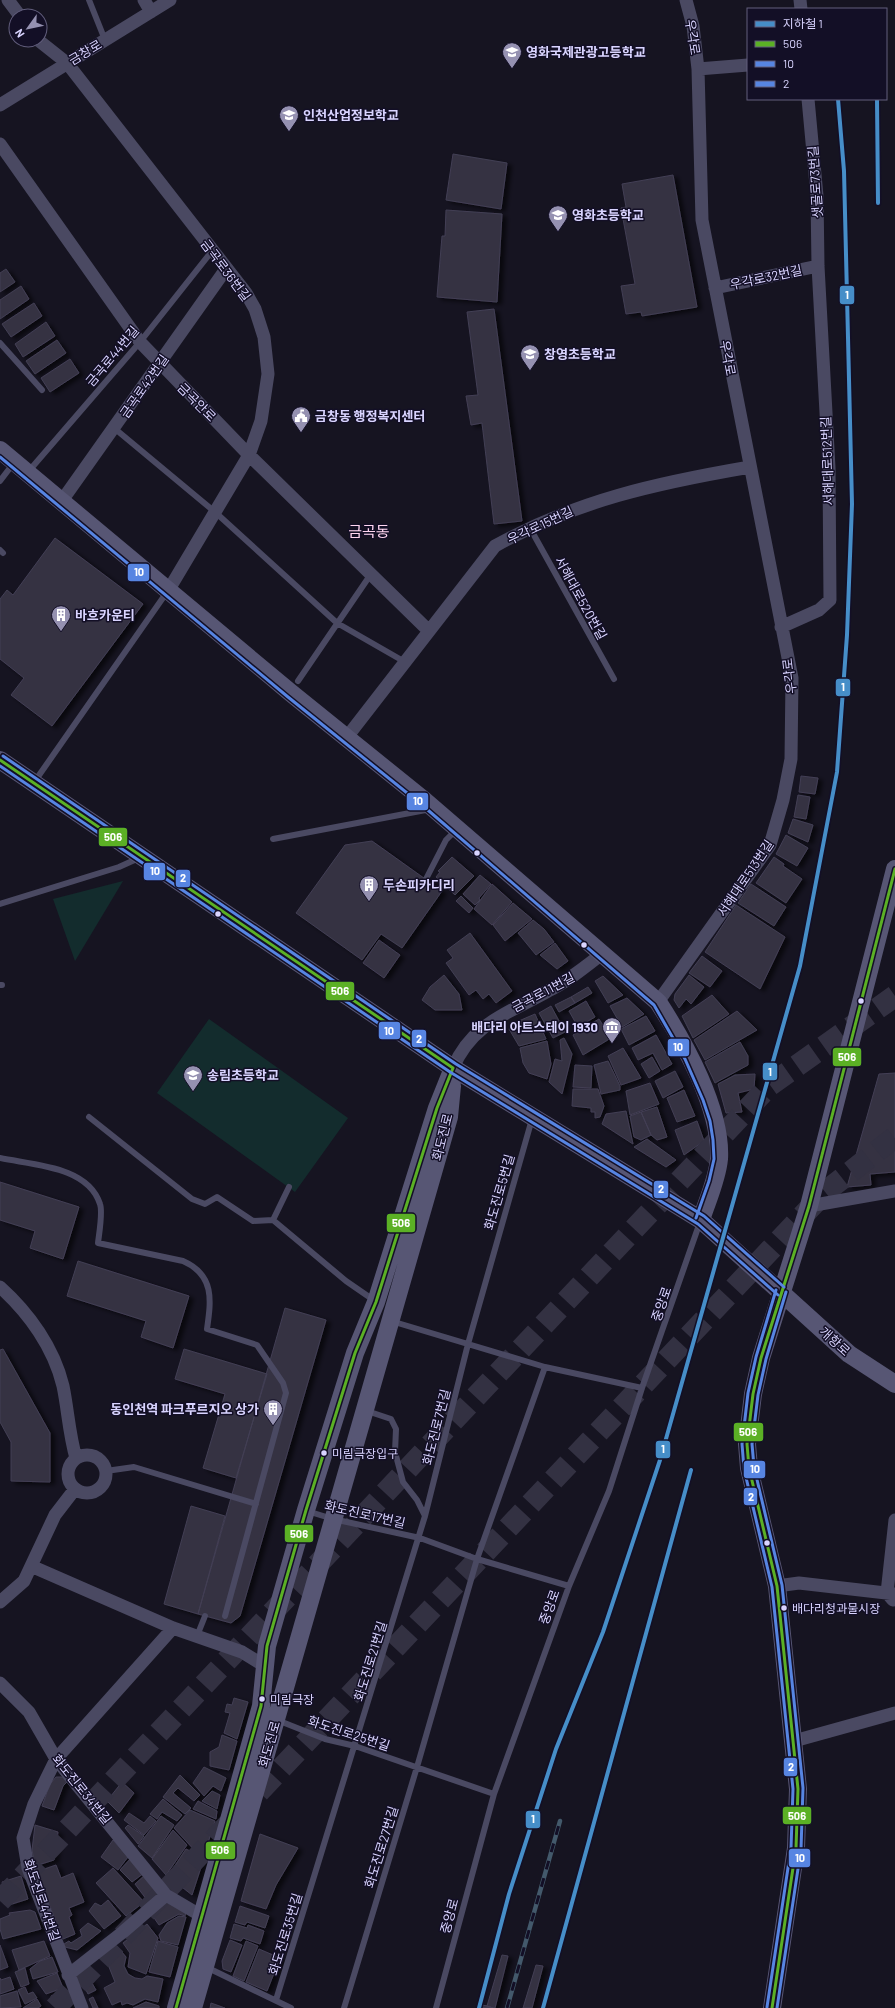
<svg xmlns="http://www.w3.org/2000/svg" width="895" height="2008" font-family="Barlow,'Noto Sans KR',sans-serif">
<style>
.green{fill:#132c2d}
.building{fill:#343243;stroke:#433f54;filter:url(#shadow)}
.lines{fill:none;stroke-linecap:round;stroke-linejoin:round}
.highway-tunnel{stroke:#333142;stroke-width:22;stroke-dasharray:22 11;stroke-linecap:butt}
.lane{stroke:#4a4962;stroke-width:6}
.street{stroke:#4a4962;stroke-width:13}
.secondary{stroke:#575674;stroke-width:18}
.rail-casing{stroke:#43596b;stroke-width:4.5}
.rail{stroke:#130f26;stroke-width:3;stroke-dasharray:9;stroke-linecap:butt}
.bus-1-casing{stroke:#130f26;stroke-width:6}
.bus-2-casing{stroke:#130f26;stroke-width:6}
.bus-3-casing{stroke:#130f26;stroke-width:6}
.bus-1{stroke:#5bb025;stroke-width:3}
.bus-2{stroke:#5785e2;stroke-width:3}
.bus-3{stroke:#5785e2;stroke-width:3}
.metro-1-casing{stroke:#130f26;stroke-width:7}
.metro-1{stroke:#468ec8;stroke-width:4}
.bus-dot{fill:#d9d4ff;stroke:#130f26;stroke-width:1.5}
.labels{text-anchor:middle;dominant-baseline:central;stroke-width:3;stroke-linejoin:round;paint-order:stroke}
.bus-label{font-size:12px;fill:#d9d4ff;stroke:#130f26;text-anchor:start}
.street-label{font-size:13px;fill:#d9d4ff;stroke:#130f26}
.poi-label{font-size:13px;font-weight:bold;fill:#d9d4ff;stroke:#130f26;text-anchor:start}
.quarter-label{font-size:15px;fill:#ffd6f0;stroke:#130f26}
.line-badge{stroke:#130f26;stroke-width:1.5}
.badge-label{font-size:11px;text-anchor:middle;font-weight:bold;fill:#fff}
</style>
<defs>
<filter id="shadow"><feDropShadow dx="4.5" dy="2.5" stdDeviation="2" flood-color="#0009"/></filter>
</defs>
<rect width="100%" height="100%" fill="#161421"/>
<path class="green" d="M123,881L75,961L53,899Z
M209,1019L348,1118L295,1192L157,1093Z"/>
<path class="building" d="M453,154L507,163L501,209L446,200Z
M673,175L697,307L642,316L641,312L626,314L621,286L635,284L621,208L626,207L622,184Z
M446,210L502,214L497,302L437,297L442,236H445Z
M6,269L15,282L0,292V273Z
M21,286L29,299L0,319V300Z
M34,303L42,316L11,337L2,324Z
M494,309L522,521L494,524L482,423L471,425L466,396L478,395L467,312Z
M46,322L55,336L23,357L15,344Z
M57,340L66,353L35,374L26,361Z
M70,359L79,373L50,392L41,378Z
M55,538L143,604L52,726L11,695L24,678L0,659V599L7,590L13,595Z
M801,776L818,778L815,794L799,792Z
M798,795L810,797L806,819L794,817Z
M793,819L813,825L808,842L788,833Z
M786,835L808,848L797,866L776,854Z
M372,841L442,891L402,948L381,934L362,960L296,913L345,845Z
M452,857L474,876L455,895L436,877L440,872L438,871Z
M774,857L784,864L783,866L802,879L786,903L756,883Z
M480,875L491,884L479,898L480,900L475,905L463,894Z
M492,884L512,902L492,925L474,909Z
M751,884L786,907L774,926L738,903Z
M461,896L473,908L469,913L456,901Z
M513,903L532,919L505,941L493,925Z
M736,905L785,937L760,989L705,952Z
M533,920L544,929L554,942L536,955L518,933Z
M470,933L512,991L496,1003L489,994L483,999L476,990L469,995L446,963L453,958L447,950Z
M379,940L400,955L384,978L363,963Z
M555,943L568,961L557,969L540,955Z
M702,956L722,971L710,987L689,973Z
M444,975L459,994L462,1010H435L422,1000L430,987Z
M689,975L704,987L691,1004L686,999L679,1008L674,1000L675,994Z
M603,976L623,995L608,1003L595,981Z
M588,987L592,993L575,1003L571,997Z
M712,995L729,1014L693,1038L682,1016Z
M571,997L575,1003L559,1012L555,1005Z
M627,998L644,1014L622,1027L610,1006Z
M586,1001L595,1017L578,1027L569,1011Z
M551,1006L565,1032L553,1038L539,1013Z
M737,1011L757,1030L705,1060L694,1040Z
M535,1014L546,1039L519,1046L509,1029L514,1023Z
M646,1016L655,1031L629,1045L621,1029Z
M599,1019L611,1038L583,1055L573,1035Z
M656,1035L672,1064L662,1070L653,1053L638,1060L632,1048Z
M564,1038L572,1054L562,1094L549,1082L555,1059L562,1061L560,1040Z
M547,1041L551,1064L547,1079L529,1073L523,1063L520,1048Z
M740,1042L748,1056V1065L715,1083L705,1062Z
M623,1048L641,1078L621,1085L608,1056Z
M652,1057L660,1071L649,1078L641,1064Z
M608,1061L620,1086V1090L601,1094L594,1065Z
M575,1065L592,1066L591,1088L573,1087Z
M675,1071L683,1087L663,1098L655,1081Z
M895,1073V1172L870,1174L871,1185L847,1187L879,1074Z
M755,1074L754,1089L738,1093L742,1112L726,1113L718,1084L735,1075Z
M650,1083L659,1104L630,1115L626,1091Z
M573,1089H598L604,1106L600,1117L595,1118V1112H591V1108L572,1106Z
M684,1090L695,1116L677,1122L667,1098Z
M657,1107L667,1137L657,1140L651,1135L641,1112Z
M626,1111L633,1144L602,1124L606,1114Z
M641,1112L651,1135L641,1140L634,1137L630,1116Z
M697,1121L704,1141L684,1155L675,1130Z
M647,1139L676,1160L666,1167L634,1147Z
M0,1182L79,1207L63,1259L30,1248L35,1231L0,1220Z
M78,1261L189,1296L173,1348L141,1337L146,1321L67,1296Z
M285,1308L326,1320L240,1616L231,1623L198,1614Z
M3,1349L50,1433V1482L11,1481V1442L0,1422V1350Z
M184,1349L267,1374L236,1478L203,1468L225,1394L175,1379Z
M191,1506L225,1516L198,1614L164,1604Z
M234,1698L248,1702L237,1739L224,1733L230,1713L225,1712L227,1704L232,1705Z
M222,1735L237,1741L229,1770L210,1766V1752L219,1747Z
M204,1767L226,1778L221,1791L213,1786L204,1796L193,1783Z
M180,1775L200,1795L194,1801L178,1788L173,1793L191,1808L185,1814L163,1797Z
M56,1777H63L67,1782L63,1786L54,1810L42,1806L50,1784Z
M122,1782L134,1793L119,1813L107,1801Z
M212,1791L220,1795L217,1809L202,1801Z
M163,1799L182,1815L177,1821L162,1812L157,1819L150,1814Z
M198,1801L217,1811L216,1819L193,1809Z
M190,1810L215,1821L205,1852L198,1854L174,1828Z
M129,1813L144,1823L150,1816L156,1821L144,1835L124,1820Z
M161,1816L174,1825L152,1858L138,1846Z
M35,1825L58,1832L54,1860L35,1866L32,1850Z
M128,1825L144,1836L138,1844L125,1828Z
M173,1830L187,1845L166,1875L152,1859Z
M260,1834L298,1848L276,1885L266,1909L241,1901Z
M113,1840L128,1857L118,1870L101,1857Z
M186,1849L204,1858L192,1895L168,1876Z
M131,1858L144,1873L132,1882L120,1870Z
M56,1865L61,1878L73,1873L84,1902L69,1908L72,1915L69,1917L75,1934L63,1939L36,1872Z
M113,1868L144,1902L126,1916L96,1883Z
M145,1875L155,1886L154,1895L147,1900L135,1884Z
M21,1876L28,1899L9,1905L2,1882Z
M108,1900L121,1916L104,1929L89,1911L95,1903L101,1906Z
M167,1903L173,1904L186,1912L185,1916L179,1914L159,1925L152,1915Z
M240,1906L269,1916L265,1928L247,1922L245,1925L235,1922Z
M30,1910L35,1912L41,1929L3,1939L0,1929V1919L10,1915L9,1913Z
M179,1916L186,1917L178,1945L161,1941L159,1935L167,1923Z
M88,1923L101,1931L77,1950L65,1947L64,1944L69,1941L71,1943L82,1936L80,1930Z
M147,1924L158,1938L146,1974L128,1967L130,1953L123,1943Z
M234,1924L247,1928L248,1925L264,1931L260,1944L243,1938L241,1941L230,1938Z
M230,1940L242,1945L231,1972L223,1969L222,1961Z
M44,1941L50,1956L19,1970L12,1950Z
M158,1941L178,1947L170,1977L149,1972Z
M246,1941L258,1946L244,1981L233,1976Z
M0,1945L8,1967L0,1970Z
M117,1946L126,1957L124,1966L128,1974L135,1978L142,1979L147,1976L163,1979L158,2002L145,1999L133,2005L127,2003L122,2005L121,2001L112,2005L104,1988L115,1982L105,1957Z
M259,1949L280,1958L267,1991L246,1982Z
M502,1955L508,1956L495,2008H493L487,2006Z
M52,1957L58,1972L33,1979L30,1969L40,1961Z
M536,1965L543,1966L532,2008H523Z
M25,1968L29,1984L21,1987L15,1972Z
M57,1973L63,1988L46,1994L37,1981Z
M10,1977L14,1989L0,1994V1978L1,1980Z
M89,1978L96,1990L88,1994L82,1982Z
M25,1987L28,1994L33,1992L37,1998L25,2004L18,1990Z
M17,1991L21,2007L0,2008V1996Z
M64,1991L70,2007L68,2008L53,2002L51,1996Z
M93,1997L98,2008H93L89,1999Z
M37,1999L41,2006L38,2008H23Z
M146,2002L159,2006V2008H133Z
M211,2003L225,2008H210Z
M482,2005L487,2006L493,2008H481Z
M482,2005L487,2006L493,2008H481Z"/>
<g class="lines">
<path class="highway-tunnel" d="M0,1901L770,1085L895,996
M55,2008L825,1192L895,1137"/>
<path class="lane" d="M89,0L105,40
M0,343L42,390
M114,428L215,512L337,623L405,662
M28,472L140,342L212,251
M0,481L13,464
M530,528L614,679
M0,550L3,553
M298,681L371,574
M35,781L167,592
M273,839L431,809
M426,879L446,840L456,830
M0,904L119,867L139,858
M0,985H2
M89,1117L192,1199L205,1204L217,1197L253,1221L273,1220L346,1281L375,1301
M0,1158C33,1165 88,1166 100,1204C103,1212 99,1234 98,1243L183,1261C215,1275 211,1301 207,1329L257,1345L283,1383L286,1393L225,1616
M273,1220L289,1187
M391,1321L545,1367L642,1388
M106,1471L134,1467L256,1504
M307,1511L333,1519L420,1538L477,1559L569,1586
M425,1516L468,1344L532,1119
M197,1636L205,1616
M277,1720L325,1739L355,1746L494,1794
M206,1967L291,2008
M276,2000L425,1516L417,1500L403,1482L395,1452L396,1429L391,1419L367,1411
M344,2008L417,1767L477,1559L545,1367
M436,2008L494,1794L569,1586L609,1491L642,1388L700,1222"/>
<path class="street" d="M8,0L20,16
M144,0L151,12
M800,0L801,9
M38,40L67,63L246,293L255,309L264,337L268,374L261,421L249,455L168,591
M698,69L748,65
M0,105L170,0
M0,144L140,342L249,455L429,631
M715,288L818,266
M61,502L226,269
M781,627L819,610L830,600L829,468L818,266L817,196L808,99
M347,737L495,546C578,500 657,483 750,467
M658,1002L770,845L783,800L791,759L792,678L702,220L698,69L693,26L686,0
M453,1068C472,1023 509,1013 548,991C568,981 585,967 603,953
M809,1206L895,1191
M0,1287C29,1313 54,1348 63,1386C68,1410 69,1434 76,1458
M68 1474a19 19 0 1 1 38 0a19 19 0 1 1-38 0Z
M31,1566L173,1628L242,1652L265,1666
M777,1586L799,1583L895,1594
M893,1600L887,1593L895,1520
M0,1602L24,1581L55,1515L75,1489
M0,1683L29,1712L56,1759L166,1895L210,1921
M794,1741L895,1713
M68,1975L123,1932L166,1895
M82,2008L28,1868L23,1838L34,1804L56,1759L173,1628"/>
<path class="secondary" d="M0,450L291,693L425,801L658,1002C684,1042 722,1110 719,1159C717,1180 707,1201 701,1220
M0,760L453,1068L701,1220L849,1354L895,1384
M176,2008L261,1706L267,1646L306,1510L355,1353L376,1302L437,1108L453,1068
M193,2008L449,1117L452,1086
M772,2008L796,1848L798,1789L777,1586L749,1468L747,1444L753,1394L761,1358L809,1206L895,869"/>
<g class="rail-casing">
<path id="rail" d="M507,2008L560,1821"/>
</g>
<use href="#rail" class="rail"/>
<g class="bus-1-casing">
<path id="bus-1" d="M0,760L453,1068
M176,2008L261,1706L267,1646L306,1510L355,1353L376,1302L437,1108L453,1068
M772,2008L796,1848L798,1789L777,1586L749,1468L747,1444L753,1394L761,1358L809,1206L895,869"/>
</g>
<g class="bus-2-casing">
<path id="bus-2" d="M0,457L288,697L422,805L654,1005L685,1059L703,1100L710,1121L713,1140L714,1159L709,1181L696,1218
M0,766L450,1072L698,1224L778,1295
M777,2008L801,1849L803,1788L782,1585L754,1467L752,1444L758,1395L766,1359L786,1292"/>
</g>
<g class="bus-3-casing">
<path id="bus-3" d="M3,756L456,1064L704,1216L784,1287
M767,2007L791,1848L793,1789L772,1587L744,1469L742,1444L748,1393L756,1357L776,1290"/>
</g>
<use href="#bus-1" class="bus-1"/>
<use href="#bus-2" class="bus-2"/>
<use href="#bus-3" class="bus-3"/>
<g class="metro-1-casing">
<path id="metro-1" d="M877,99L878,203
M479,2008L509,1894L556,1749L603,1632L660,1460L800,966L837,772L847,635L852,504L844,171L838,99
M543,2008L691,1470"/>
</g>
<use href="#metro-1" class="metro-1"/>
</g>
<defs>
<g id="school-pin" transform="scale(1)"><path d="M0 17L-7.5 6A9.5 9.5 0 1 1 7.5 6Z" fill="#9591b1" stroke="#130f26"/><path d="M0-5L7-2L0 1L-7-2ZM-4 1L0 2.5L4 1V4Q0 6-4 4Z" fill="#fff"/></g>
<g id="civic-pin" transform="scale(1)"><path d="M0 17L-7.5 6A9.5 9.5 0 1 1 7.5 6Z" fill="#9591b1" stroke="#130f26"/><path d="M-.6-6.5H3V-4.5H.6V-3L4-1V1h2V6H-6V1h2V-1L-.6-3ZM-1.2 2.5V6h2.4V2.5Z" fill="#fff"/></g>
<g id="building-pin" transform="scale(1)"><path d="M0 17L-7.5 6A9.5 9.5 0 1 1 7.5 6Z" fill="#9591b1" stroke="#130f26"/><path d="M-4-6H4V6H1V3H-1V6H-4ZM-2.5-4.3h1.7v1.8h-1.7ZM.8-4.3h1.7v1.8H.8ZM-2.5-1h1.7V.8h-1.7ZM.8-1h1.7V.8H.8Z" fill="#fff"/></g>
<g id="museum-pin" transform="scale(1)"><path d="M0 17L-7.5 6A9.5 9.5 0 1 1 7.5 6Z" fill="#9591b1" stroke="#130f26"/><path d="M0-6L6-3V-2H-6V-3ZM-5-1h2V3h-2ZM-1-1h2V3h-2ZM3-1h2V3H3ZM-6 4H6V6H-6Z" fill="#fff"/></g>
</defs>
<g fill-rule="evenodd">
<use href="#school-pin" x="512" y="52"/>
<use href="#school-pin" x="289" y="115"/>
<use href="#school-pin" x="558" y="215"/>
<use href="#school-pin" x="530" y="354"/>
<use href="#civic-pin" x="301" y="416"/>
<use href="#building-pin" x="61" y="615"/>
<use href="#building-pin" x="369" y="885"/>
<use href="#museum-pin" x="612" y="1027"/>
<use href="#school-pin" x="193" y="1075"/>
<use href="#building-pin" x="273" y="1409"/>
</g>
<g class="bus-dot">
<circle cx="477" cy="853" r="3.5"/>
<circle cx="218" cy="914" r="3.5"/>
<circle cx="584" cy="945" r="3.5"/>
<circle cx="861" cy="1001" r="3.5"/>
<circle cx="324" cy="1453" r="3.5"/>
<circle cx="767" cy="1543" r="3.5"/>
<circle cx="784" cy="1608" r="3.5"/>
<circle cx="262" cy="1699" r="3.5"/>
</g>
<g class="labels">
<g class="bus-label">
<text x="332" y="1453">미림극장입구</text>
<text x="792" y="1608">배다리청과물시장</text>
<text x="270" y="1699">미림극장</text>
</g>
<g class="street-label">
<text transform="translate(693 37) rotate(81)">우각로</text>
<text transform="translate(85 52) rotate(-31)">금창로</text>
<text transform="translate(815 182) rotate(-94)">샛골로73번길</text>
<text transform="translate(226 270) rotate(53)">금곡로36번길</text>
<text transform="translate(766 277) rotate(-12)">우각로32번길</text>
<text transform="translate(112 356) rotate(-50)">금곡로44번길</text>
<text transform="translate(728 358) rotate(79)">우각로</text>
<text transform="translate(144 386) rotate(-55)">금곡로42번길</text>
<text transform="translate(197 402) rotate(45)">금곡안로</text>
<text transform="translate(827 461) rotate(-92)">서해대로512번길</text>
<text transform="translate(540 525) rotate(-25)">우각로15번길</text>
<text transform="translate(581 598) rotate(61)">서해대로520번길</text>
<text transform="translate(789 676) rotate(-97)">우각로</text>
<text transform="translate(745 878) rotate(-56)">서해대로513번길</text>
<text transform="translate(543 992) rotate(-28)">금곡로11번길</text>
<text transform="translate(442 1137) rotate(-76)">화도진로</text>
<text transform="translate(499 1192) rotate(-74)">화도진로5번길</text>
<text transform="translate(661 1304) rotate(-71)">중앙로</text>
<text transform="translate(835 1341) rotate(42)">개항로</text>
<text transform="translate(436 1427) rotate(-76)">화도진로7번길</text>
<text transform="translate(365 1514) rotate(13)">화도진로17번길</text>
<text transform="translate(549 1607) rotate(-70)">중앙로</text>
<text transform="translate(370 1661) rotate(-73)">화도진로21번길</text>
<text transform="translate(349 1733) rotate(18)">화도진로25번길</text>
<text transform="translate(269 1744) rotate(-74)">화도진로</text>
<text transform="translate(82 1789) rotate(51)">화도진로34번길</text>
<text transform="translate(381 1847) rotate(-73)">화도진로27번길</text>
<text transform="translate(42 1900) rotate(71)">화도진로44번길</text>
<text transform="translate(449 1916) rotate(-75)">중앙로</text>
<text transform="translate(285 1934) rotate(-73)">화도진로35번길</text>
</g>
<g class="poi-label">
<text x="526" y="52">영화국제관광고등학교</text>
<text x="303" y="115">인천산업정보학교</text>
<text x="572" y="215">영화초등학교</text>
<text x="544" y="354">창영초등학교</text>
<text x="315" y="416">금창동 행정복지센터</text>
<text x="75" y="615">바흐카운티</text>
<text x="383" y="885">두손피카디리</text>
<text x="598" y="1027" text-anchor="end">배다리 아트스테이 1930</text>
<text x="207" y="1075">송림초등학교</text>
<text x="259" y="1409" text-anchor="end">동인천역 파크푸르지오 상가</text>
</g>
<g class="quarter-label">
<text x="369" y="531">금곡동</text>
</g>
</g>
<g class="line-badge">
<rect x="839" y="285" width="16" height="20" rx="4" fill="#468ec8"/>
<rect x="127" y="563" width="23" height="19" rx="4" fill="#5785e2"/>
<rect x="835" y="678" width="16" height="19" rx="4" fill="#468ec8"/>
<rect x="406" y="792" width="23" height="19" rx="4" fill="#5785e2"/>
<rect x="98" y="827" width="30" height="20" rx="4" fill="#5bb025"/>
<rect x="143" y="862" width="23" height="19" rx="4" fill="#5785e2"/>
<rect x="175" y="869" width="16" height="19" rx="4" fill="#5785e2"/>
<rect x="325" y="981" width="30" height="20" rx="4" fill="#5bb025"/>
<rect x="378" y="1021" width="23" height="19" rx="4" fill="#5785e2"/>
<rect x="411" y="1029" width="16" height="19" rx="4" fill="#5785e2"/>
<rect x="667" y="1038" width="23" height="19" rx="4" fill="#5785e2"/>
<rect x="832" y="1047" width="30" height="20" rx="4" fill="#5bb025"/>
<rect x="762" y="1062" width="16" height="19" rx="4" fill="#468ec8"/>
<rect x="653" y="1180" width="16" height="19" rx="4" fill="#5785e2"/>
<rect x="386" y="1213" width="30" height="20" rx="4" fill="#5bb025"/>
<rect x="733" y="1422" width="31" height="20" rx="4" fill="#5bb025"/>
<rect x="655" y="1440" width="16" height="19" rx="4" fill="#468ec8"/>
<rect x="743" y="1460" width="23" height="19" rx="4" fill="#5785e2"/>
<rect x="743" y="1487" width="15" height="19" rx="4" fill="#5785e2"/>
<rect x="284" y="1524" width="30" height="19" rx="4" fill="#5bb025"/>
<rect x="783" y="1757" width="15" height="20" rx="4" fill="#5785e2"/>
<rect x="782" y="1806" width="30" height="19" rx="4" fill="#5bb025"/>
<rect x="525" y="1810" width="16" height="19" rx="4" fill="#468ec8"/>
<rect x="205" y="1841" width="31" height="19" rx="4" fill="#5bb025"/>
<rect x="788" y="1848" width="23" height="20" rx="4" fill="#5785e2"/>
</g>
<g class="badge-label">
<text x="847" y="299">1</text>
<text x="139" y="576">10</text>
<text x="843" y="691">1</text>
<text x="418" y="805">10</text>
<text x="113" y="841">506</text>
<text x="155" y="875">10</text>
<text x="183" y="882">2</text>
<text x="340" y="995">506</text>
<text x="389" y="1035">10</text>
<text x="419" y="1043">2</text>
<text x="678" y="1051">10</text>
<text x="847" y="1061">506</text>
<text x="770" y="1076">1</text>
<text x="661" y="1193">2</text>
<text x="401" y="1227">506</text>
<text x="748" y="1436">506</text>
<text x="663" y="1453">1</text>
<text x="755" y="1473">10</text>
<text x="751" y="1501">2</text>
<text x="299" y="1538">506</text>
<text x="791" y="1771">2</text>
<text x="797" y="1820">506</text>
<text x="533" y="1823">1</text>
<text x="220" y="1854">506</text>
<text x="800" y="1862">10</text>
</g>
<rect x="747" y="8" width="140" height="92" fill="#130f26" stroke="#625e7d"/>
<rect x="755" y="21" width="20" height="6" fill="#468ec8" stroke="#625e7d"/>
<text x="783" y="28" font-size="12" fill="#d9d4ff">지하철 1</text>
<rect x="755" y="41" width="20" height="6" fill="#5bb025" stroke="#625e7d"/>
<text x="783" y="48" font-size="12" fill="#d9d4ff">506</text>
<rect x="755" y="61" width="20" height="6" fill="#5785e2" stroke="#625e7d"/>
<text x="783" y="68" font-size="12" fill="#d9d4ff">10</text>
<rect x="755" y="81" width="20" height="6" fill="#5785e2" stroke="#625e7d"/>
<text x="783" y="88" font-size="12" fill="#d9d4ff">2</text>
<g transform="translate(28 28) rotate(237)"><circle r="19" fill="#130f26" stroke="#625e7d"/>
<path d="M0-3L7 15L0 10L-7 15Z" fill="#9591b1"/>
<text y="-6" font-size="11" font-weight="bold" text-anchor="middle" fill="#d9d4ff">N</text>
</g>
</svg>
